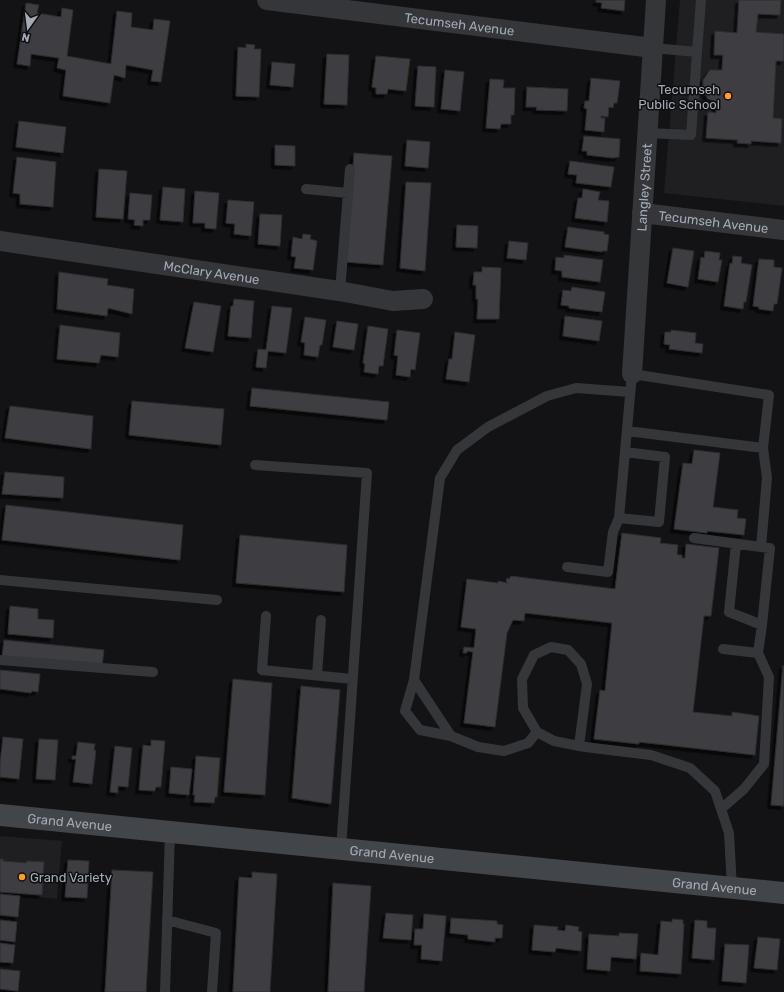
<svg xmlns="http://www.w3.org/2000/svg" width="784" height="992" font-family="Rubik,sans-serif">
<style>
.built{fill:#1f1f22}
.building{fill:#3d3e43;stroke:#2d2d31;filter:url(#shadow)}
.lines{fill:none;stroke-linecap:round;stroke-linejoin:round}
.lane{stroke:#34363a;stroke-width:10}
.street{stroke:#34363a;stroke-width:20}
.secondary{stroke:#42454a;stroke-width:22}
.poi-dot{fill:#ff9c21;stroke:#0e0e10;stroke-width:1.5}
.labels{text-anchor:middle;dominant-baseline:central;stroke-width:3;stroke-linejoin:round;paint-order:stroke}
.street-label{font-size:13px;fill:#a4abb7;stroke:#0e0e10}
.poi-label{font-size:13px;fill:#a4abb7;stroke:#0e0e10;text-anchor:end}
</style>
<defs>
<filter id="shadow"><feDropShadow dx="-3.5" dy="3.5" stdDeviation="0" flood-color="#0009"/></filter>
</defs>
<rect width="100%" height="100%" fill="#131315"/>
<path class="built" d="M680,0H784V206L664,193Z
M0,836L62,841L57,899L0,892Z"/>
<path class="building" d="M596,0H625L624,11L601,8L602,3L596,2Z
M739,0H781L780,15L758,14L756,32L784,34V61H776L773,118L782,119L781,143L751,141V144L737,143L738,140L706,138L708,112L716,113L717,102L708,99L703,90V80L710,70H722L723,55H714L715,31L737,33Z
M26,3L39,5L37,13L61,17L62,8L73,10L67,56L111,64L117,11L132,13L131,27L153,30L154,19L170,21L161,82L151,81L153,70L126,65L125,78L114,75L110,103L63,96L66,70L57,68L59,58L31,54L30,66L17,64Z
M246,44L255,45L254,49H261L259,97L236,96L238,47L246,48Z
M327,54L349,55L347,105L324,104Z
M376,56L410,59L406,91L388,89L387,94H376V88L372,87Z
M272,62L295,64L293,87L270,85Z
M418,66L436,67L434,107L415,106Z
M445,70L464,72L460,111L441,109Z
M591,78L620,81L617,103H614L613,108L609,107L608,117L601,116V118H605L604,132L585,130L587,109L584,108L585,101H589Z
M490,79L504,80L503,88H515L514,115H511V124H501L500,129L486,128Z
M527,87L568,89L567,111L536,110L537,107H526Z
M19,121L66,127L63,153L16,147Z
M584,136L620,139L619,157L613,158L587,155V151H582Z
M407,140L430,142L428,168L405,166Z
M275,145L295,146V166L275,165Z
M354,153L392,156L383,265L346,262Z
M17,157L56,162L53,207L20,204V194L13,193Z
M570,161L614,167L611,187L576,183L577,175L568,174Z
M99,169L127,171L123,219L96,217Z
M406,182L431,183L425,271L400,268Z
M163,187L185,189L183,222L160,220Z
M583,189L600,192L598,200L609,201L607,222L575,218L578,198H582Z
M195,191L219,193L216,229L205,228V223H193Z
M130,193L152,195L150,220H143V226L134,225L135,220L128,219Z
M228,200L254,202L251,236L234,234L235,224L226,223Z
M260,214L282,215L280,246L258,244Z
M457,225L478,226L477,248L456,247Z
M568,227L604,232V234L609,235L607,251H602V252L565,247Z
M303,234L311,235L310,239L317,241L313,270L294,268L296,257L291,256L293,237L302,239Z
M509,241L528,243L526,260L507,258Z
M673,248L694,251L688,287L667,283Z
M705,251L720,253L719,260H722L718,282L698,279L701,257L704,258Z
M564,255L603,260L600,282L562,277V271L555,270L556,257L564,258Z
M733,256L742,257L741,263L752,265L746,302H744L743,309L724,306L730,263L732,264Z
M759,259L774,260V267L782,268L777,304H774L773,311L759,309V307L753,306Z
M482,267L501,268L499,319H477L478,299H476V285H473L474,272H482Z
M59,272L108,279L107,285L134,289L132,314L108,308L107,316L57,309Z
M572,287L605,292L602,312L569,308V306L561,305L563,290L571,291Z
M234,299L254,301L251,338L228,336L231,306H233Z
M194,302L221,306L213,352L185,348Z
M272,306L292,308L286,353L268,351L266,368L256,367L258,349L266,350Z
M565,316L602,321L599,341L563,336Z
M305,317L326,320L322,345H320L318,357L304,355L305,343L301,342Z
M337,321L358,324L354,350L333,347Z
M60,325L120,333L118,357L101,355L99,363L57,359Z
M368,326L388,329L383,366H379L378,374L364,372L365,364L363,363Z
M397,330L420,333L415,370L411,369L410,377L396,375L398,356L394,355Z
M671,330L696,333L695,343L703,344L702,353L669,349L670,345L664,344L665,332H671Z
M455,332L475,335L469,382L446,379L449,359H452Z
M252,388L389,402L387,420L250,406Z
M132,401L224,409L221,445L129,435Z
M10,406L93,416L91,449L5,438Z
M694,450L720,453L713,507L738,510L737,518L746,519L744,535L707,531V533L674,529L683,463L692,464Z
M5,472L64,477L63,498L2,494Z
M6,505L183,525L180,560L2,540Z
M622,533L661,538L660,543L678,545L677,553L678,555H682V558H685L686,544L719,548L711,616H704L693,712L732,716V712L759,716L755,755L639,742V744L594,739L600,690L605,691L612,623L525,613L524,621L513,620L507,633L495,727L464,723L473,652L467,651V653H463L464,647L474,648L476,629L461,627L467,579L498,583V581L508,583L506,581L507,578L509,579L511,576L615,589Z
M240,535L347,545L344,592L236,583Z
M10,606L38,609V619L54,620L53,638L8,634Z
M4,640L104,650L102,667L2,657Z
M783,665L784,666V806L771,805Z
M0,670L40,674L38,692L32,691L31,693L0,689Z
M233,679L272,683L265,795L224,792Z
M301,686L340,690L331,804L292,798Z
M3,737L23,739L19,779L0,777V763Z
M39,739L58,740L55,780L36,779Z
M151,740L165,741L161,787H156L155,791L139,790L143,745L151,746Z
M78,742L95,744L94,750L96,751L92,784L73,782L76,759H72V756H76Z
M115,746L132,748L128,787L118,786V793L110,792Z
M196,756L220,758L217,797H215L214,803L194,802L195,795H193Z
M171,767L192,769L189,795L169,793Z
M0,859H3V861L26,863L27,861L44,862L42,895L0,892Z
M68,860L89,861L87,898L65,897Z
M112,870L153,872L146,992H105Z
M252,872L277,874L270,992H233L239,877L252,878Z
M333,883L371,886L364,992H328Z
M0,894L20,896L18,917L0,915Z
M386,913L413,915L411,940L383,938Z
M424,914L446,916L442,961L421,959L422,945H414L415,929H423Z
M451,918L497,921V924L503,925L502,938H495V942L468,939V935L450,933Z
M672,919L683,920V924H684L681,974L640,971L641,953L658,955L661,921L672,922Z
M0,920L17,922L15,942L0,940Z
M695,920L707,921V928H716L714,960L692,958Z
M534,925L558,927L557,930L565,931L566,925L579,927L578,931L582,932L581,951L556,948L555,952L532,950Z
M619,933L638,934L636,959L611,957L610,971L587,969L589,934L619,936Z
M758,937L780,939L777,970L754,968Z
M0,943L15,945L13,963L0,962Z
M725,944L749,945L746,983L722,981Z
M0,969L20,971L18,991L0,989Z"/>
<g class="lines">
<path class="lane" d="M697,52L701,0
M647,133L691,135L697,52L653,48
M306,189L348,193
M340,291L350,169
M627,431L763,448
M255,465L367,473L341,849
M619,518L659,522L665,457L625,452
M736,544L729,612L762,625L770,548L761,547
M567,567L608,572L613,532L619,518L632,374L769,395L763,448L767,478L761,547L694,538
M0,580L217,600
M266,616L262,670L352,679
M723,649L758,653L762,625
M0,660L153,672
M317,675L321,620
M414,680L405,711L420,730L451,736
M537,732L528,743L504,751L478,747L451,736L414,680L440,478L457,450L488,427L547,396L576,388L630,392
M579,746L587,684L581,664L568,650L551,647L534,655L522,679L523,708L537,732L554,741L579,746L593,748L651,755L690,768L715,791L729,833L732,888
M721,809L744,789L764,764L769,677L758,653
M167,920L216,933L212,992
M165,992L170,832"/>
<g class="street">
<path id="s1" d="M267,0L653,48"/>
<path id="s2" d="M642,213L784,230"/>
<path id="s3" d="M0,241L339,291L393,301L423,299"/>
<path id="s4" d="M632,374L656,0"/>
</g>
<path class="secondary" id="s5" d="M0,815L784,893"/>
</g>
<g class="poi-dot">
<circle cx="728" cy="96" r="4"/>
<circle cx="22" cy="877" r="4"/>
</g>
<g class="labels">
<g class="street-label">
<text stroke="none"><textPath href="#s1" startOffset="194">Tecumseh Avenue</textPath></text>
<text stroke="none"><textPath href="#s4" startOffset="187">Langley Street</textPath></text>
<text stroke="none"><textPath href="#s2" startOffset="72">Tecumseh Avenue</textPath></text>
<text stroke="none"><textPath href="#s3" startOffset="214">McClary Avenue</textPath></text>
<text stroke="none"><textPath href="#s5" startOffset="70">Grand Avenue</textPath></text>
<text stroke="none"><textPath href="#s5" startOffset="394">Grand Avenue</textPath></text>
<text stroke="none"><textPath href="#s5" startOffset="718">Grand Avenue</textPath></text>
</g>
<g class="poi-label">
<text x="720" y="89">Tecumseh<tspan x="720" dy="15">Public School</tspan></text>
<text x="30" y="877" text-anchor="start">Grand Variety</text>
</g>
</g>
<g transform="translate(28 28) rotate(194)" stroke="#0e0e10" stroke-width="3" paint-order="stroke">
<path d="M0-3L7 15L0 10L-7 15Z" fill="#a4abb7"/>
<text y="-6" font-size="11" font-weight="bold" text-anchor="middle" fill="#a4abb7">N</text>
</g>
</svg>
